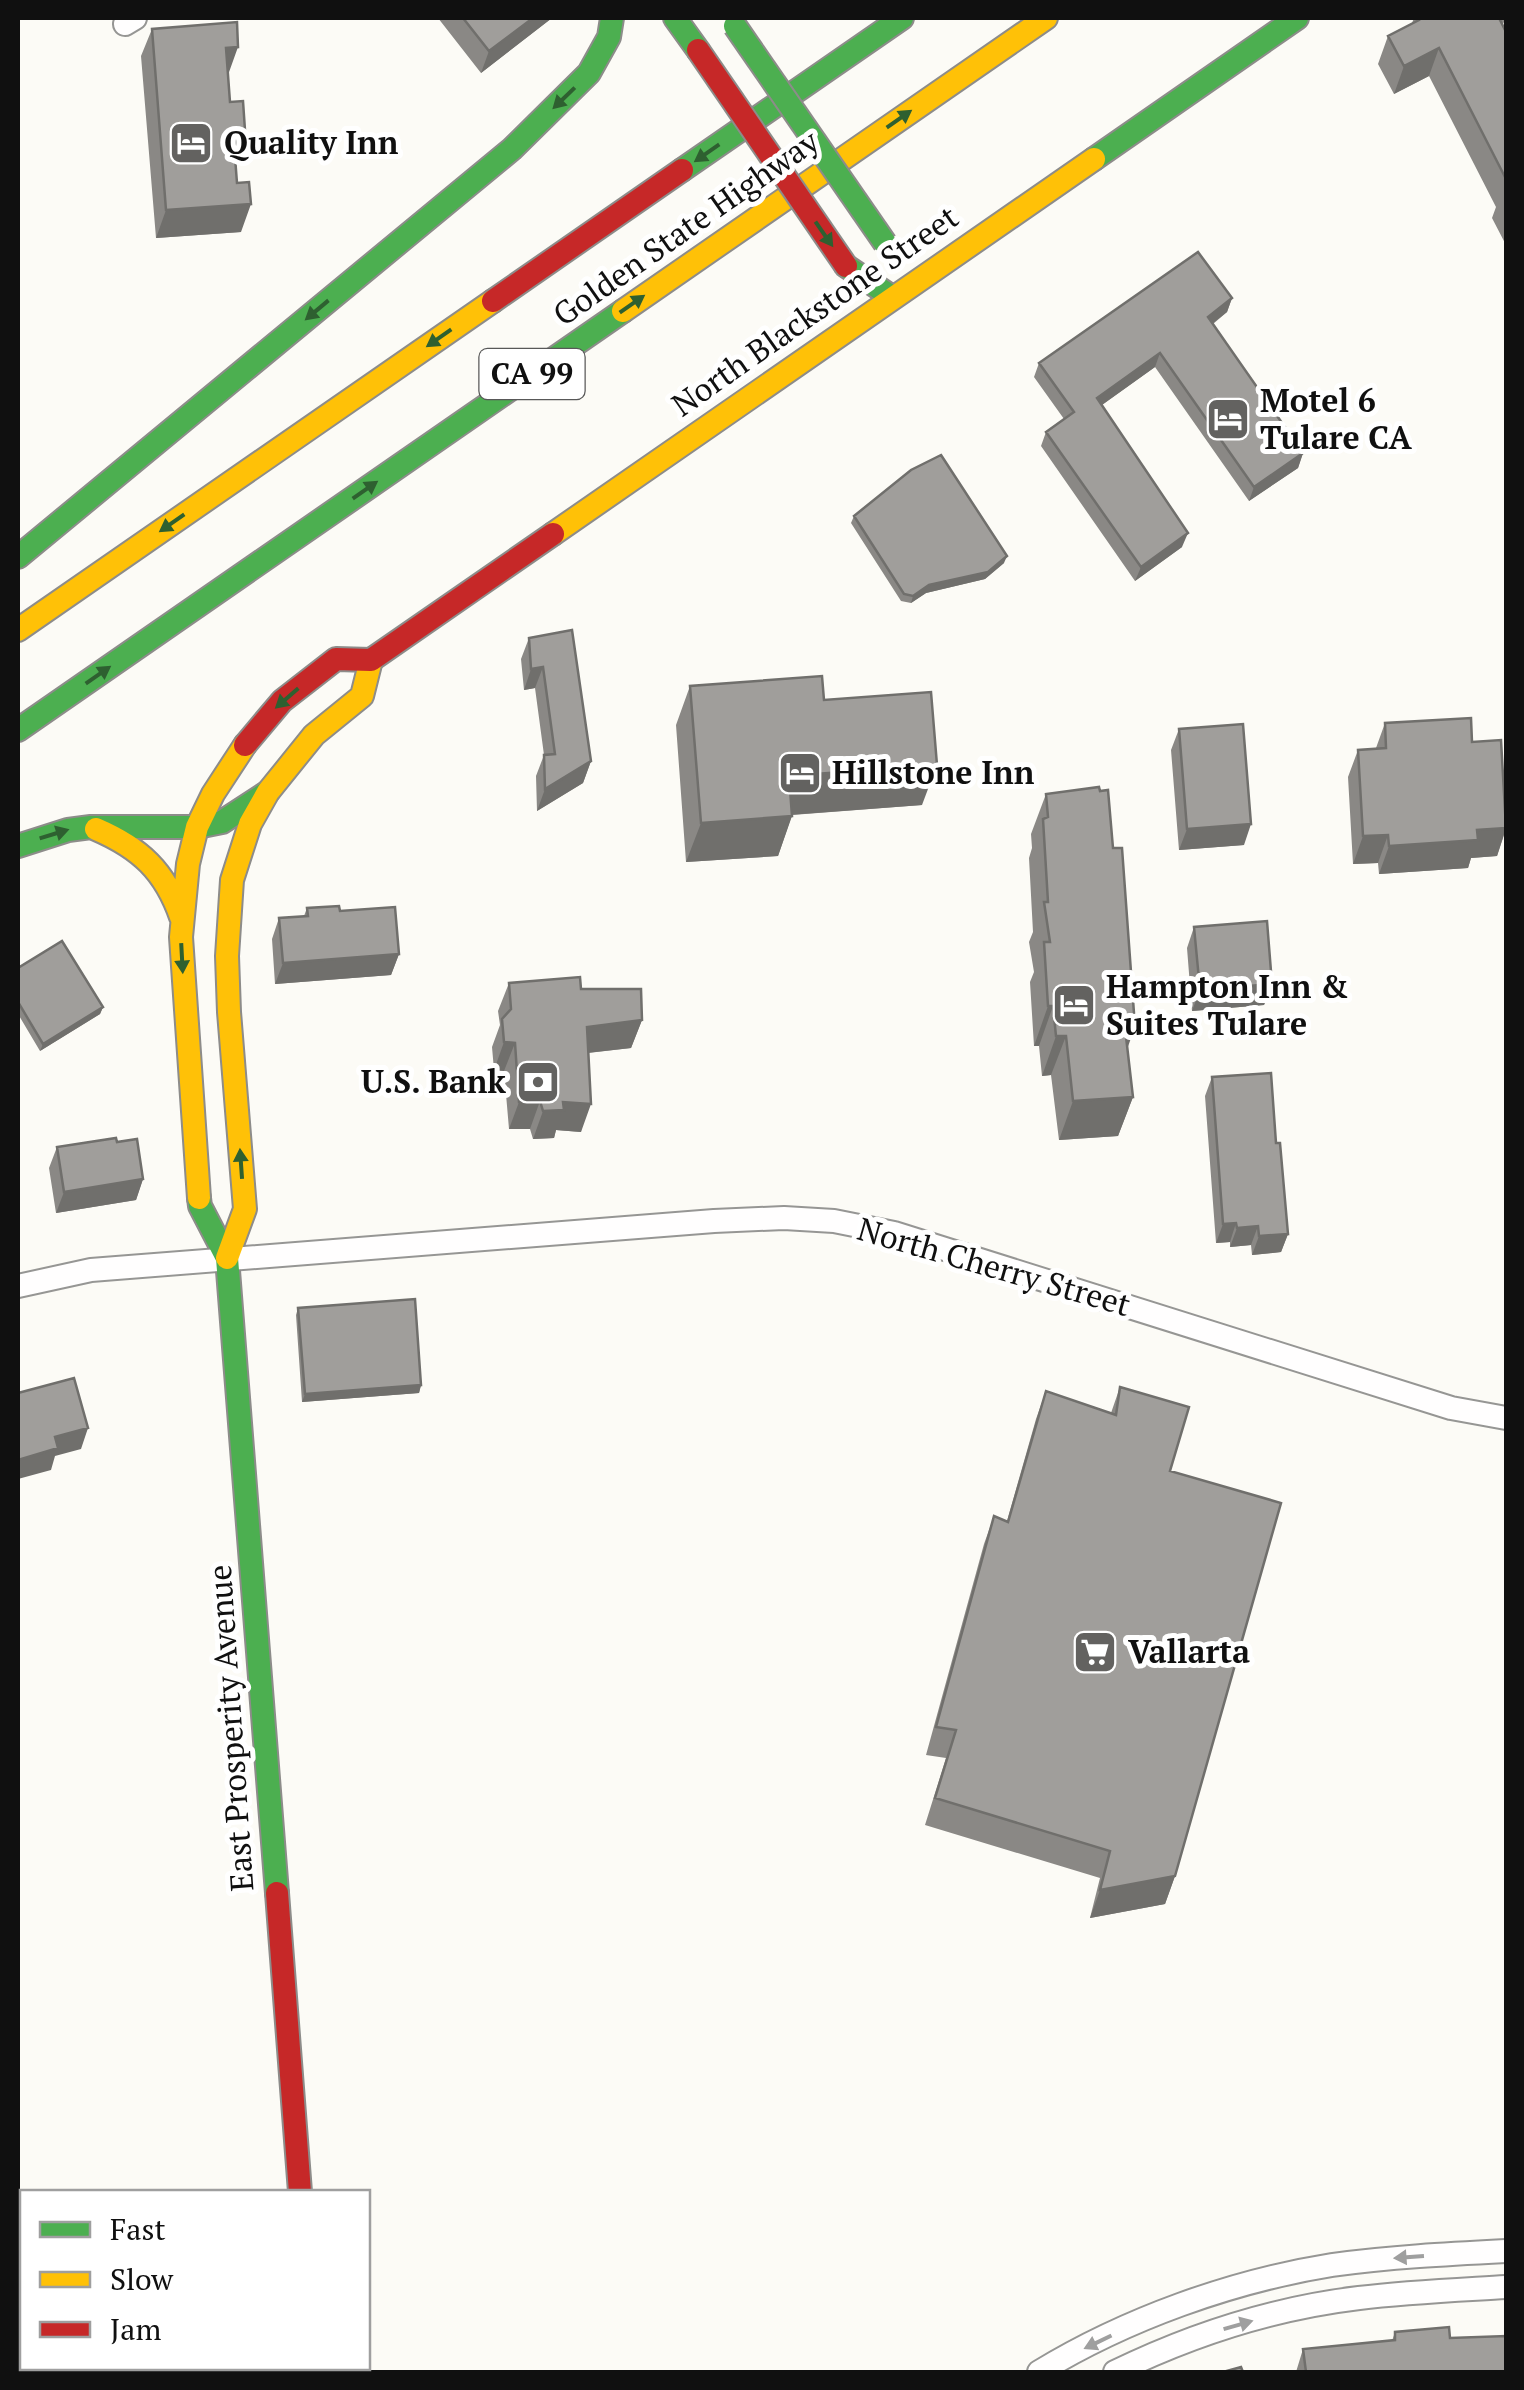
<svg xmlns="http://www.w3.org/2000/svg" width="1524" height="2390" viewBox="0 0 1524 2390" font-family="'PT Serif',serif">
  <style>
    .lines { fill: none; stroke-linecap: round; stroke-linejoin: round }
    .street-casing { stroke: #969694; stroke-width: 26 }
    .fast-casing { stroke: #8d8c8a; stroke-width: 26 }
    .slow-casing { stroke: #8d8c8a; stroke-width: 26 }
    .jam-casing { stroke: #8d8c8a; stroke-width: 26 }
    .street { stroke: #fffefe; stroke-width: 22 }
    .fast { stroke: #4caf50; stroke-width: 22 }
    .slow { stroke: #ffc107; stroke-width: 22 }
    .jam { stroke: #c62828; stroke-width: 22 }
    .fast-bridge-casing { stroke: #8d8c8a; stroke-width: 26; stroke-linecap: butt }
    .jam-bridge-casing { stroke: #8d8c8a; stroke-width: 26; stroke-linecap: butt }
    .fast-bridge { stroke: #4caf50; stroke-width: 22 }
    .jam-bridge { stroke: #c62828; stroke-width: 22 }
    .wall { fill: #8a8885 }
    .shaded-wall { fill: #706f6c }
    .building { fill: #a09e9b; stroke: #706f6c; stroke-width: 2.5 }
    .oneway { fill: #2e6030 }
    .oneway2 { fill: #9f9f9f }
    .labels { text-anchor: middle; stroke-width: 10; stroke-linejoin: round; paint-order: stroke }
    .shield { fill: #fff; stroke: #585858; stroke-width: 2.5 }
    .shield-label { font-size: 30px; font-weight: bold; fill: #101010 }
    .poi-label { font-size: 32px; font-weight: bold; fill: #101010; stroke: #fff; text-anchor: start }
    .street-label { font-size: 32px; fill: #101010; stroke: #fff }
  </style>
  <rect width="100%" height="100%" fill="#fcfbf6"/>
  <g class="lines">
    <g class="street-casing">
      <path id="street" d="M125 24 135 18
        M18 1286 91 1270 714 1221 784 1218 834 1221 894 1233 1451 1408 1506 1418
        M18 2365H22
        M1039 2372C1126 2319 1232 2281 1332 2265 1390 2257 1448 2254 1506 2251
        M1115 2372C1191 2335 1275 2308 1359 2298 1408 2292 1457 2290 1506 2287"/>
    </g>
    <g class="fast-casing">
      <path id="fast" d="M675 18 698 50
        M1094 159 1297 18
        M682 170 902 18
        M846 266 892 297
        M18 557 512 149 589 73 609 37 612 18
        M18 730 623 311
        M18 846 68 830 91 827H197L222 822 268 792
        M199 1198 200 1206 227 1258 277 1893"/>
    </g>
    <g class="slow-casing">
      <path id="slow" d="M623 311 1046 18
        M553 534 1094 159
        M18 630 493 301
        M96 829C140 848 165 871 181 917
        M199 1198 181 937 188 864 197 827 213 794 245 745
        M227 1258 245 1209 229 1012 227 956 232 880 250 824 268 792 314 735 362 696 371 660"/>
    </g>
    <g class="jam-casing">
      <path id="jam" d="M493 301 682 170
        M245 745 282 701 336 659 371 660 553 534
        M277 1893 300 2192
        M313 2368V2372"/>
    </g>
    <use href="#street" class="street"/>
    <use href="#fast" class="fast"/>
    <use href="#slow" class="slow"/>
    <use href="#jam" class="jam"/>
    <g class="fast-bridge-casing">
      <path id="fast-bridge" d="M735 26 885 243"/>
    </g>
    <g class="jam-bridge-casing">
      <path id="jam-bridge" d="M698 50 846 266"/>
    </g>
    <use href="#fast-bridge" class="fast-bridge"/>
    <use href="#jam-bridge" class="jam-bridge"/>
  </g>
  <path class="wall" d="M438 18H552L481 73Z
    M1414 18H1506L1503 24 1506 32V245L1492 218 1496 207 1429 76 1394 94 1378 64 1388 36 1412 23Z
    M152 29 228 75 241 232 156 238 141 56Z
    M1232 298 1227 312 1213 324 1303 453 1298 468 1249 501 1155 367 1102 405 1182 547 1135 581 1041 446 1046 432 1064 419 1034 377 1039 363Z
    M854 516 1004 563 985 579 926 593 911 603 901 601 851 523Z
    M529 638 591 761 583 783 537 811 536 776 544 755 535 688 524 690 521 659Z
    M690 686 922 805 792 815 778 856 686 862 676 725Z
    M1385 723 1472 742 1506 829 1497 856 1471 858 1468 868 1379 874 1378 863 1353 864 1348 777 1358 750 1376 748Z
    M1179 729 1244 845 1179 850 1171 750Z
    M1046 794 1127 1050 1133 1097 1118 1136 1059 1140 1051 1075 1042 1076 1039 1046H1034L1030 982 1034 972 1029 942 1033 932 1029 858 1032 848 1031 834Z
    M307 908 340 911 399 954 391 975 275 984 272 939 279 918 304 916Z
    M1194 927 1272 984 1264 1005 1192 1011 1187 948Z
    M18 968 103 1007 100 1014 40 1051 18 1014Z
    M509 983 581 989 642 1020 631 1048 588 1053 581 1132 556 1130 554 1138 533 1139 530 1129H509L504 1071 494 1070 492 1047 500 1025 498 1011Z
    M1212 1077 1276 1143 1288 1234 1281 1252 1252 1255 1251 1245 1230 1247V1242L1216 1243 1205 1096Z
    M117 1142 143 1179 136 1200 56 1213 49 1168 57 1147Z
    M298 1308 421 1385 419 1393 302 1402 296 1315Z
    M1120 1387 1170 1471 1175 1876 1165 1904 1090 1918 1100 1878 925 1825 946 1758 926 1755 984 1544 994 1516 1007 1521 1036 1419 1046 1391 1111 1413Z
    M1395 2332 1450 2338 1506 2372H1296L1303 2349 1392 2341Z"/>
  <path class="shaded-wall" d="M533 18H552L481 73 489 51Z
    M238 47 228 75 226 48Z
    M1439 48 1429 76 1394 94 1404 66Z
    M245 130 235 158 233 131Z
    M251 204 241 232 156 238 166 210Z
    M1232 298 1227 312 1203 331 1208 317Z
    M1160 353 1155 367 1092 412 1097 398Z
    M1303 453 1298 468 1249 501 1254 487Z
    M1188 533 1182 547 1135 581 1141 567Z
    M1007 556 1004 563 985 579 926 593 911 603 913 596 929 585Z
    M543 667 535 688 524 690 531 669Z
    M591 761 583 783 537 811 545 789Z
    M937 765 922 805 775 816 789 776Z
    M792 816 778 856 686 862 701 823Z
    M1251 824 1244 845 1179 850 1187 829Z
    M1506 828 1497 856 1471 858 1468 868 1379 874 1389 846 1477 830Z
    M1388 835 1378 863 1353 864 1363 836Z
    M399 954 391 975 275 984 283 963Z
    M1272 984 1264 1005 1192 1011 1200 990Z
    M1048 1006H1053L1039 1046H1034Z
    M103 1007 100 1014 40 1051 43 1044Z
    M642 1020 631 1048 577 1054 587 1027Z
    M1135 1027 1121 1066 1125 1028Z
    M1056 1036H1066L1051 1075 1042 1076Z
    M504 1042 515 1043 504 1071 494 1070Z
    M1133 1097 1118 1136 1059 1140 1073 1101Z
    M540 1101 530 1129H509L519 1102Z
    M563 1102 591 1104 581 1132 556 1130 554 1138 533 1139 543 1111Z
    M143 1179 136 1200 56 1213 64 1192Z
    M1236 1223 1230 1242 1216 1243 1223 1224Z
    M1258 1226 1251 1245 1230 1247 1237 1228Z
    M1288 1234 1281 1252 1252 1255 1259 1236Z
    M421 1385 419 1393 302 1402 305 1394Z
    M88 1428 81 1449 55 1456 51 1470 18 1479V1460L55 1437Z
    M1175 1876 1165 1904 1090 1918 1100 1890Z"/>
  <path class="building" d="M463 18H533L489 51Z
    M1418 18H1499L1506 32V179L1439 48 1404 66 1388 36 1419 20Z
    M237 22 238 47 226 48 230 102 243 101 245 130 233 131 237 183 249 182 251 204 166 210 152 29Z
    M1198 252 1232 298 1208 317 1303 453 1254 487 1160 353 1097 398 1188 533 1141 567 1046 432 1074 412 1039 363Z
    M941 455 1007 556 988 572 929 585 913 596 904 594 854 516 911 470Z
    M572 630 591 761 545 789 544 755 555 754 543 667 531 669 529 638Z
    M822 676 824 700 931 692 937 765 789 776 792 816 701 823 690 686Z
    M1471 718 1472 742 1501 740 1506 828 1477 830 1478 840 1389 846 1388 835 1363 836 1358 750 1386 748 1385 723Z
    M1243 724 1251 824 1187 829 1179 729Z
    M1099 787 1100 791 1108 790 1113 848H1122L1135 1027 1125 1028 1133 1097 1073 1101 1066 1036H1056L1053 1006H1048L1044 942H1050L1044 902H1048L1043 819 1048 817 1046 794Z
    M339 906 340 911 395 907 399 954 283 963 279 918 308 916 307 908Z
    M1267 921 1272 984 1200 990 1194 927Z
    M62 941 103 1007 43 1044 18 1002V968Z
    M580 977 581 989H641L642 1020 587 1027 591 1104 563 1102 564 1110 543 1111 540 1101 519 1102 515 1043 504 1042 502 1019 511 1009 509 983Z
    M1271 1073 1276 1143H1280L1288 1234 1259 1236 1258 1226 1237 1228 1236 1223 1223 1224 1212 1077Z
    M116 1138 117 1142 137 1139 143 1179 64 1192 57 1147Z
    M415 1299 421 1385 305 1394 298 1308Z
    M74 1378 88 1428 55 1437 58 1448 18 1460V1393Z
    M1120 1387 1189 1407 1170 1471 1281 1503 1175 1876 1100 1890 1110 1851 935 1798 956 1730 936 1727 994 1516 1008 1522 1046 1391 1116 1415Z
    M1449 2327 1450 2338 1506 2336V2372H1306L1303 2349 1395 2340V2332Z
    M1241 2367 1243 2372H1223Z"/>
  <defs><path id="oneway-solid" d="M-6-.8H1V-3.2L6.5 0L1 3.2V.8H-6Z" transform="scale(2.5)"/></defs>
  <g class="oneway">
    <use href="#oneway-solid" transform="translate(564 98) rotate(136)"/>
    <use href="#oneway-solid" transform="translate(899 119) rotate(-35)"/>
    <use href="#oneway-solid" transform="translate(707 153) rotate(145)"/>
    <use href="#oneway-solid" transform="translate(824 234) rotate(55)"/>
    <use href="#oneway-solid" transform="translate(632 304) rotate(-35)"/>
    <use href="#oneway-solid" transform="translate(317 310) rotate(140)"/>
    <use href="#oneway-solid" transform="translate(439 338) rotate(145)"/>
    <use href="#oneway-solid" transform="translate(365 490) rotate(-35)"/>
    <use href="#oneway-solid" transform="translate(172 523) rotate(145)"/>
    <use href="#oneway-solid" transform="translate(98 675) rotate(-35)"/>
    <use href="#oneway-solid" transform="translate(287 698) rotate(139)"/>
    <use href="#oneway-solid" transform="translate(54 834) rotate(-17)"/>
    <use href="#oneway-solid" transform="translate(182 958) rotate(87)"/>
    <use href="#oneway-solid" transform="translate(241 1164) rotate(-94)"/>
  </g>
  <g class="oneway2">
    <use href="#oneway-solid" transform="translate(1409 2257) rotate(176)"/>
    <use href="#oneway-solid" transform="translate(1238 2325) rotate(-16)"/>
    <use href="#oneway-solid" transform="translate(1098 2342) rotate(154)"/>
  </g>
  <defs>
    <g id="hotel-square" transform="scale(2.25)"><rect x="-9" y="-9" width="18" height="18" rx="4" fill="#636260" stroke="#fff"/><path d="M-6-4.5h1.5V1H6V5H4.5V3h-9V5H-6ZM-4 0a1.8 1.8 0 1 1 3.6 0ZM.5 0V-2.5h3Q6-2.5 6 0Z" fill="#fff"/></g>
    <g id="bank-square" transform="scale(2.25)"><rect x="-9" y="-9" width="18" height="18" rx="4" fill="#636260" stroke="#fff"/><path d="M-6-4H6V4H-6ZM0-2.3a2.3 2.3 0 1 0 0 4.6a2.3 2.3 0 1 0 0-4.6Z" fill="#fff"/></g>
    <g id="supermarket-square" transform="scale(2.25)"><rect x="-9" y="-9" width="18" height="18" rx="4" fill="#636260" stroke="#fff"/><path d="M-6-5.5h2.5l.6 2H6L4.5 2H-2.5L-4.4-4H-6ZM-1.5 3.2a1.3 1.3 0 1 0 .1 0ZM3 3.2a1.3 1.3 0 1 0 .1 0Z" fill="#fff"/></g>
  </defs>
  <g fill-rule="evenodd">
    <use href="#hotel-square" x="191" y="143"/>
    <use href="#hotel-square" x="1228" y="419"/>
    <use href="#hotel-square" x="800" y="773"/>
    <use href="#hotel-square" x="1074" y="1005"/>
    <use href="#bank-square" x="538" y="1082"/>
    <use href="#supermarket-square" x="1095" y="1652"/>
  </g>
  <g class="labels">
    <rect class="shield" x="479.5" y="349" width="105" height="50" rx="8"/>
    <g class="shield-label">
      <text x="532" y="384">CA 99</text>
    </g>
    <g class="poi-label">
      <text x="224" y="154">Quality Inn</text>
      <text x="1260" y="412">Motel 6<tspan x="1260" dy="37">Tulare CA</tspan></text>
      <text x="832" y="784">Hillstone Inn</text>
      <text x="1106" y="998">Hampton Inn &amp;<tspan x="1106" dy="37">Suites Tulare</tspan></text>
      <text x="506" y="1093" text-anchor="end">U.S. Bank</text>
      <text x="1128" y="1663">Vallarta</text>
    </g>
    <g class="street-label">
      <text transform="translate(686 228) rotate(-35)" y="11">Golden State Highway</text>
      <text transform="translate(815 311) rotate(-35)" y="11">North Blackstone Street</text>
      <text transform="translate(994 1267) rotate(16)" y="11">North Cherry Street</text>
      <text transform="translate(231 1728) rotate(-94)" y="11">East Prosperity Avenue</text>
    </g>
  </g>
  <rect width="1524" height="2390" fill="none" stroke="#101010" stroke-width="40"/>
  <rect x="20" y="2190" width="350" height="180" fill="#ffffff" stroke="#9f9f9f" stroke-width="2.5"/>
  <rect x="40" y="2222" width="50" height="15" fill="#4caf50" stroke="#9f9f9f" stroke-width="2.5"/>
  <text x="110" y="2240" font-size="30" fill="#101010">Fast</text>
  <rect x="40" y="2272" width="50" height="15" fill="#ffc107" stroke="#9f9f9f" stroke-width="2.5"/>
  <text x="110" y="2290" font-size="30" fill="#101010">Slow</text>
  <rect x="40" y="2322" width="50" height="15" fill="#c62828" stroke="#9f9f9f" stroke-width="2.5"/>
  <text x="110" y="2340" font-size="30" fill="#101010">Jam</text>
</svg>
